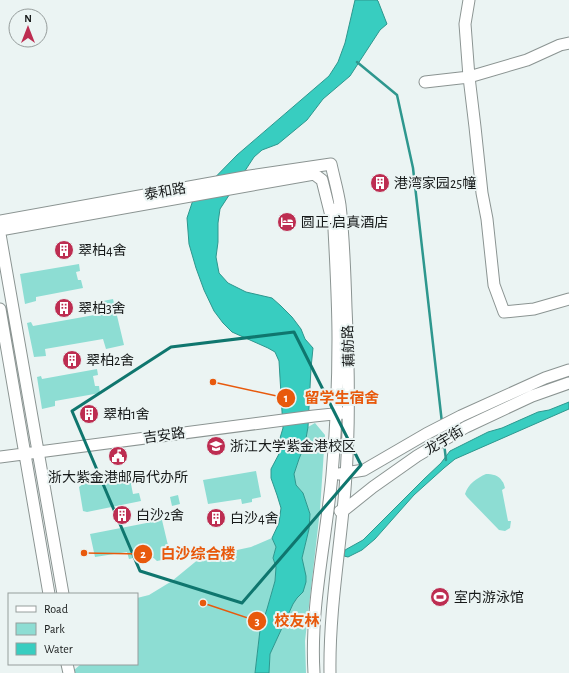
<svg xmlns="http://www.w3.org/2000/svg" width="569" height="673" viewBox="0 0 569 673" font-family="'Alegreya Sans','Noto Sans SC',sans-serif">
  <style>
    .green { fill: #8dddd3 }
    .water { fill: #38cdc0; stroke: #2e978e }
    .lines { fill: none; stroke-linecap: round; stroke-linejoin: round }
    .stream { stroke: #2e978e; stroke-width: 2.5 }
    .minor-casing { stroke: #8b9492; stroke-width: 13 }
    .minor { stroke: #fff; stroke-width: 11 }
    .marked { fill: none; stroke: #0f766e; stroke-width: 3; stroke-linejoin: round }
    .labels { text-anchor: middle; stroke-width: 4; stroke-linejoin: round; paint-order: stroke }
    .poi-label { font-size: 14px; fill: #171a1a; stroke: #ebf4f3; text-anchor: start }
    .street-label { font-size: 14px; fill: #171a1a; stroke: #ebf4f3 }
    .leader { fill: none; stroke: #e8590c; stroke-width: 1.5 }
    .callout-dot { fill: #e8590c; stroke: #ebf4f3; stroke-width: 1.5 }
    .mark-label { font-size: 12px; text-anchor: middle; font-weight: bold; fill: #fff }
    .callout-label { font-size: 15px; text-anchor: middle; font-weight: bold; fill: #e8590c; stroke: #ebf4f3; stroke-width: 4; stroke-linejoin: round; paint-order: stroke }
  </style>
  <rect width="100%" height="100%" fill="#ebf4f3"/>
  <path class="green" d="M79 264 80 271 76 272 78 280H81L83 288 36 297V301L25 304 20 274Z
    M113 299 124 345 106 349 103 339 45 349 46 356 34 357 27 323 31 322 33 326 100 314 98 302Z
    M97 369 98 375 93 376 95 386H99L100 393 55 401V406L42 409 37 377 41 376 42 379Z
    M315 423 325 435 320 510 305 641 306 673H269L270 654 293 604 297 598 303 592V565L302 558 309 529 310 514 303 493 296 485 294 474 299 459 305 444 308 427Z
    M256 471 261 497 252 499V502L242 504 241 499 208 504 203 480Z
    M136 474 137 483 131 484 133 494 139 493 141 501 87 512 83 511 79 487 89 479 90 482Z
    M486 474C492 474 499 475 502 481 504 483 504 485 505 488L502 490 508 521H511L510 528 505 531 499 530 467 497 465 494C468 484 477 478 486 474Z
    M178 495 180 504 172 506 170 497Z
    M162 520 171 558 157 561C149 552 139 557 129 559L127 552 95 557 90 534Z
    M272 538 276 547 273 558 276 567 275 581 267 609 260 630 255 673H73V671L81 664H137V598L149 595 172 581 200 558 251 547Z"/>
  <path class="water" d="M355 0H377L378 1 387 24 380 30 350 76 323 99 307 120 278 144 262 150 254 157 220 209 218 223V242L216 257 219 273 228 283 246 292 272 298 281 306 292 317 301 329 305 339 313 348 311 368 308 427 305 444 299 459 294 474 296 485 303 493 310 514 309 529 302 558 306 576V582L303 592 297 598 293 604 270 654 269 673H255L260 630 267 609 275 581 276 567 273 558 276 547 272 538 279 523 281 508 277 495 271 478V469L280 452V438L283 428 279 361 275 352 268 348 232 332 223 323 214 311 204 290 196 268 189 244 187 218 193 200 237 155 329 76 338 62 345 43Z
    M569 402V409L455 459 444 468 414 495 375 539 362 550 348 557 344 556 345 550 363 540 424 479 441 463 450 451 488 432 502 428 538 412 549 410Z"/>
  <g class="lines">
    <path class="stream" d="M357 62 397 95 413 168 442 423
      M444 443 446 460"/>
    <g class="minor-casing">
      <path id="minor" d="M469 0 465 24 469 77 475 127 482 193 487 219 494 285 504 312 534 309 569 299
        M425 82 469 77 527 60 560 45 569 43
        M0 221 250 176 331 164C334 178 338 191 340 205 344 239 345 274 346 308 349 369 350 429 345 489 340 550 329 612 330 673
        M0 230 314 174 322 180 331 216
        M0 234 63 594
        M0 309 49 594
        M0 457 314 416 343 413
        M339 474 364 470 426 434 461 416 545 378 569 370
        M340 511H343L373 487 417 456 466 427 532 396 569 383
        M67 664 69 673
        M314 673C310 607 326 541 332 475 336 430 338 384 338 339 338 295 335 252 333 209"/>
    </g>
    <use href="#minor" class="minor"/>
  </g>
  <path class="marked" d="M294 332 361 465 242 603 140 571 72 411 171 347Z"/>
  <defs>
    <g id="building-disc" transform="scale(1)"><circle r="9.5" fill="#bd2d51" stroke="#ebf4f3"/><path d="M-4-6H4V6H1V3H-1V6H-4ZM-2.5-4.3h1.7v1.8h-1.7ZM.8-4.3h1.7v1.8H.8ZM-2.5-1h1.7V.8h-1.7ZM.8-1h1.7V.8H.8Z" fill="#fff"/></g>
    <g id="hotel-disc" transform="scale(1)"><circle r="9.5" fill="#bd2d51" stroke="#ebf4f3"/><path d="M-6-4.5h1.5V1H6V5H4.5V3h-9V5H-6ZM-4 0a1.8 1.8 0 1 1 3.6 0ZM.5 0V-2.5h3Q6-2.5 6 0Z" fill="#fff"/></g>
    <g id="university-disc" transform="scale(1)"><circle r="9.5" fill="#bd2d51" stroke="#ebf4f3"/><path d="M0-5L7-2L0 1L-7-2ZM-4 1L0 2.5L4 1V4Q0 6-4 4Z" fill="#fff"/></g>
    <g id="civic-disc" transform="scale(1)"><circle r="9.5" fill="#bd2d51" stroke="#ebf4f3"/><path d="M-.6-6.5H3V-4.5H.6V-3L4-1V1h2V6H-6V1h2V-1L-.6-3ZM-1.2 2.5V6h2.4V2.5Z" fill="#fff"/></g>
    <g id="stadium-disc" transform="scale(1)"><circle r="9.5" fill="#bd2d51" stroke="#ebf4f3"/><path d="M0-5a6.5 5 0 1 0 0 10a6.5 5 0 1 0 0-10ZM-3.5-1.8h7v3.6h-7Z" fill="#fff"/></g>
  </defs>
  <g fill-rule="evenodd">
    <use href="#building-disc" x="380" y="183"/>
    <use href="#hotel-disc" x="287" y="222"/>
    <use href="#building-disc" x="64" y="250"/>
    <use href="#building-disc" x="64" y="308"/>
    <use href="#building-disc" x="72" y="360"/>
    <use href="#building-disc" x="89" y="414"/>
    <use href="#university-disc" x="216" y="446"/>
    <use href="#civic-disc" x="118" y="456"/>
    <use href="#building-disc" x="122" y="515"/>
    <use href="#building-disc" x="216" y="518"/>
    <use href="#stadium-disc" x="440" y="597"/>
  </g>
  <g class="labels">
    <g class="poi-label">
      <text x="394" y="188">港湾家园25幢</text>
      <text x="301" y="227">圆正·启真酒店</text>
      <text x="78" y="255">翠柏4舍</text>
      <text x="78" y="313">翠柏3舍</text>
      <text x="86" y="365">翠柏2舍</text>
      <text x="103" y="419">翠柏1舍</text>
      <text x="230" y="451">浙江大学紫金港校区</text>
      <text x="118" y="482" text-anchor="middle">浙大紫金港邮局代办所</text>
      <text x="136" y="520">白沙2舍</text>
      <text x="230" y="523">白沙4舍</text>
      <text x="454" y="602">室内游泳馆</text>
    </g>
    <g class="street-label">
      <text transform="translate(165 191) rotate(-10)" y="5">泰和路</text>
      <text transform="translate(348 346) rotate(-92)" y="5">藕舫路</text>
      <text transform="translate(164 435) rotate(-8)" y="5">吉安路</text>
      <text transform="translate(444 440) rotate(-31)" y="5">龙宇街</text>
    </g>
  </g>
  <path class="leader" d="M213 382L286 398M84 553L143 554M203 603L257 621"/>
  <g class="callout-dot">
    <circle cx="213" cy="382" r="4"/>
    <circle cx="84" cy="553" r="4"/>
    <circle cx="203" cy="603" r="4"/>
    <circle cx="286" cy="398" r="10"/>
    <circle cx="143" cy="554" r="10"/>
    <circle cx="257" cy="621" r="10"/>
  </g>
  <g class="mark-label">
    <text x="286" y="402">1</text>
    <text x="143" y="558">2</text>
    <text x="257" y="625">3</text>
  </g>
  <g class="callout-label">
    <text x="342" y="403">留学生宿舍</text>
    <text x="198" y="559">白沙综合楼</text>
    <text x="297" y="626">校友林</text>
  </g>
  <rect x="8" y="593" width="130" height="72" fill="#ebf4f3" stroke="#969d9c"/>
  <rect x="16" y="606" width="20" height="6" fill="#ffffff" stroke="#969d9c"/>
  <text x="44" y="613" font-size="12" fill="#171a1a">Road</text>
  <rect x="16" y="623" width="20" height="12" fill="#8dddd3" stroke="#969d9c"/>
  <text x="44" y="633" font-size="12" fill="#171a1a">Park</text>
  <rect x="16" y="643" width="20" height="12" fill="#38cdc0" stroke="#969d9c"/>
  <text x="44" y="653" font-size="12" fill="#171a1a">Water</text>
  <g transform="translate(28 28)"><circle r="19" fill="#ebf4f3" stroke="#969d9c"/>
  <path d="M0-3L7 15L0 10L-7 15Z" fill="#bd2d51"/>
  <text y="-6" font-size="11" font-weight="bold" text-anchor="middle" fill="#171a1a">N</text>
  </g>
</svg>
